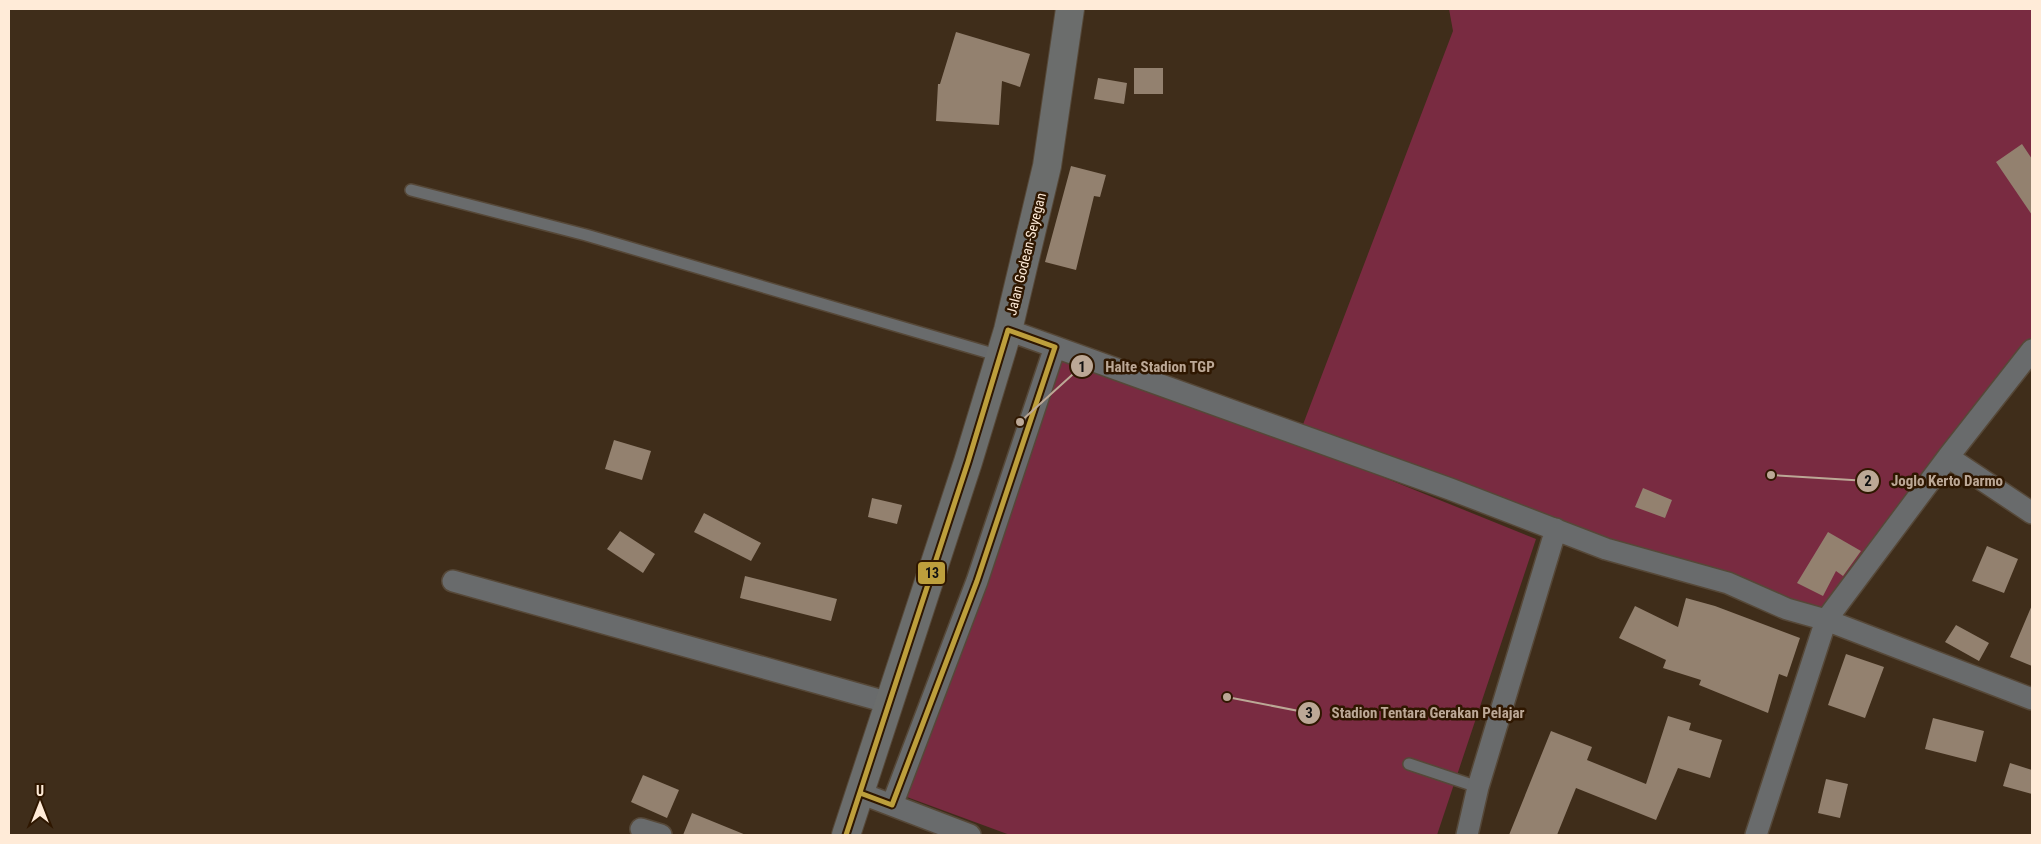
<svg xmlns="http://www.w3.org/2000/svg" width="2041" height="844" viewBox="0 0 2041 844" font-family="'Roboto Condensed',sans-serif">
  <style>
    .green { fill: #792b41 }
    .building { fill: #93816f }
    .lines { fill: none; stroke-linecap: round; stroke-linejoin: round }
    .lane-casing { stroke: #564838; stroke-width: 14 }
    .street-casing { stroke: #564838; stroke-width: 24 }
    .secondary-casing { stroke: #564838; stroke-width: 30 }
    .lane { stroke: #696b6c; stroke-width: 11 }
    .street { stroke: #696b6c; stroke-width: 21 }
    .secondary { stroke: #6b6d6c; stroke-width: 28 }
    .bus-1-casing { stroke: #2f1700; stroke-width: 9 }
    .bus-1 { stroke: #bd9f3c; stroke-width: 5 }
    .labels { text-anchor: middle; stroke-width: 5; stroke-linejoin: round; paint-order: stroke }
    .street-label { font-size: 14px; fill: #ffebd8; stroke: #2f1700 }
    .leader { fill: none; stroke: #bca896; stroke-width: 2 }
    .callout-dot { fill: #bca896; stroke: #2f1700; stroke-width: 2 }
    .mark-label { font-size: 15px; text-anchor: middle; font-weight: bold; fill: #111 }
    .callout-label { font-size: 15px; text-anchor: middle; font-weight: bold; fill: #bca896; stroke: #2f1700; stroke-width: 5; stroke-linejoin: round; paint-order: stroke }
    .line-badge { stroke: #2f1700; stroke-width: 2 }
    .pale-badge-label { font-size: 14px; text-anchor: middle; font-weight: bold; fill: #111 }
  </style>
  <rect width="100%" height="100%" fill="#3f2d1a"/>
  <path class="green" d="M1449 9H2032V353L1826 620 1299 435 1453 31Z
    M1055 347 1108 366 1536 539 1437 835H1010L896 793Z"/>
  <path class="building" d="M956 32 1030 54 1020 87 1002 81 999 125 936 121 938 84H940Z
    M1134 68H1163V94H1134Z
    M1098 78 1127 83 1124 104 1094 99Z
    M2022 144 2032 159V215L1996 162Z
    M1071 166 1106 175 1100 197 1094 196 1076 270 1045 262Z
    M614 440 651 451 642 480 605 469Z
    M1643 488 1672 500 1665 518 1635 507Z
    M872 498 902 505 897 524 868 517Z
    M704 513 761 543 751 561 694 532Z
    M620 531 655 554 643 573 607 549Z
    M1828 532 1861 551 1843 576 1836 571 1823 596 1797 583Z
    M1987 546 2018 559 2004 593 1972 581Z
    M745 576 837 599 831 621 740 598Z
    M1686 598 1715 606 1800 638 1787 677 1779 674 1768 713 1699 685 1701 680 1663 668 1666 660 1619 638 1635 606 1678 627Z
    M2032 605V666L2010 657Z
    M1956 625 1989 643 1979 661 1945 642Z
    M1846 654 1884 667 1865 718 1828 705Z
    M1668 716 1691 723 1689 730 1722 740 1710 778 1678 768 1656 820 1576 788 1557 835H1509L1551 731 1592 747 1587 760 1646 784Z
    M1933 718 1984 731 1976 762 1925 749Z
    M2010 763 2032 770V794L2003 786Z
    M643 775 679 790 667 818 631 802Z
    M1826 779 1848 784 1840 818 1818 813Z
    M692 813 746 835H683Z"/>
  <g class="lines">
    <g class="lane-casing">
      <path id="lane" d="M411 190 586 235 1000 356
        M1409 764 1478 787"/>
    </g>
    <g class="street-casing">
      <path id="street" d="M1008 330 1450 489 1606 549 1728 583 1787 609 1826 620 2032 699
        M1948 457 2032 513
        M453 581 890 703
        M860 793 970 835
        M892 805 977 581 1055 347
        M641 829 661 835
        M1467 835 1478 787 1556 529
        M1756 835 1826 620 1948 457 2032 350"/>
    </g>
    <g class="secondary-casing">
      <path id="secondary" d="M846 835 968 462 1008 330 1047 166 1070 9"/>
    </g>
    <use href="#lane" class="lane"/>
    <use href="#street" class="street"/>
    <use href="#secondary" class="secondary"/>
    <g class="bus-1-casing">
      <path id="bus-1" d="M846 835 968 462 1008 330 1055 347 977 581 892 805 860 793"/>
    </g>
    <use href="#bus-1" class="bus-1"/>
  </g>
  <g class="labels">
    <g class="street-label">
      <text transform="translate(1026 254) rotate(-76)" y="5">Jalan Godean-Seyegan</text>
    </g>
  </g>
  <path class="leader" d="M1020 422L1082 366M1771 475L1868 481M1227 697L1309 713"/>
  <g class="callout-dot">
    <circle cx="1020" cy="422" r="5"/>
    <circle cx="1771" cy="475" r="5"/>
    <circle cx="1227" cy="697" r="5"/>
    <circle cx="1082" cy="366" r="12"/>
    <circle cx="1868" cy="481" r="12"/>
    <circle cx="1309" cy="713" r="12"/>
  </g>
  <g class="mark-label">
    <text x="1082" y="372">1</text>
    <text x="1868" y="486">2</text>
    <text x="1309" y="718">3</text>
  </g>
  <g class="callout-label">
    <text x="1160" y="372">Halte Stadion TGP</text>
    <text x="1947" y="486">Joglo Kerto Darmo</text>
    <text x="1428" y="718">Stadion Tentara Gerakan Pelajar</text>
  </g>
  <rect class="line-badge" x="917" y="561" width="29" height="24" rx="5" fill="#bd9f3c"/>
  <g class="pale-badge-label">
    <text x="932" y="578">13</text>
  </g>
  <rect width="2041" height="844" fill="none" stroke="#ffebd8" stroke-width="20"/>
  <g transform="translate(40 804)" stroke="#2f1700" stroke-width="4" paint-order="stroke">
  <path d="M0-4L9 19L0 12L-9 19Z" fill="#ffebd8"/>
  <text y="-8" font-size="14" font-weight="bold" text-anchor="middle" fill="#ffebd8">U</text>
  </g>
</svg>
